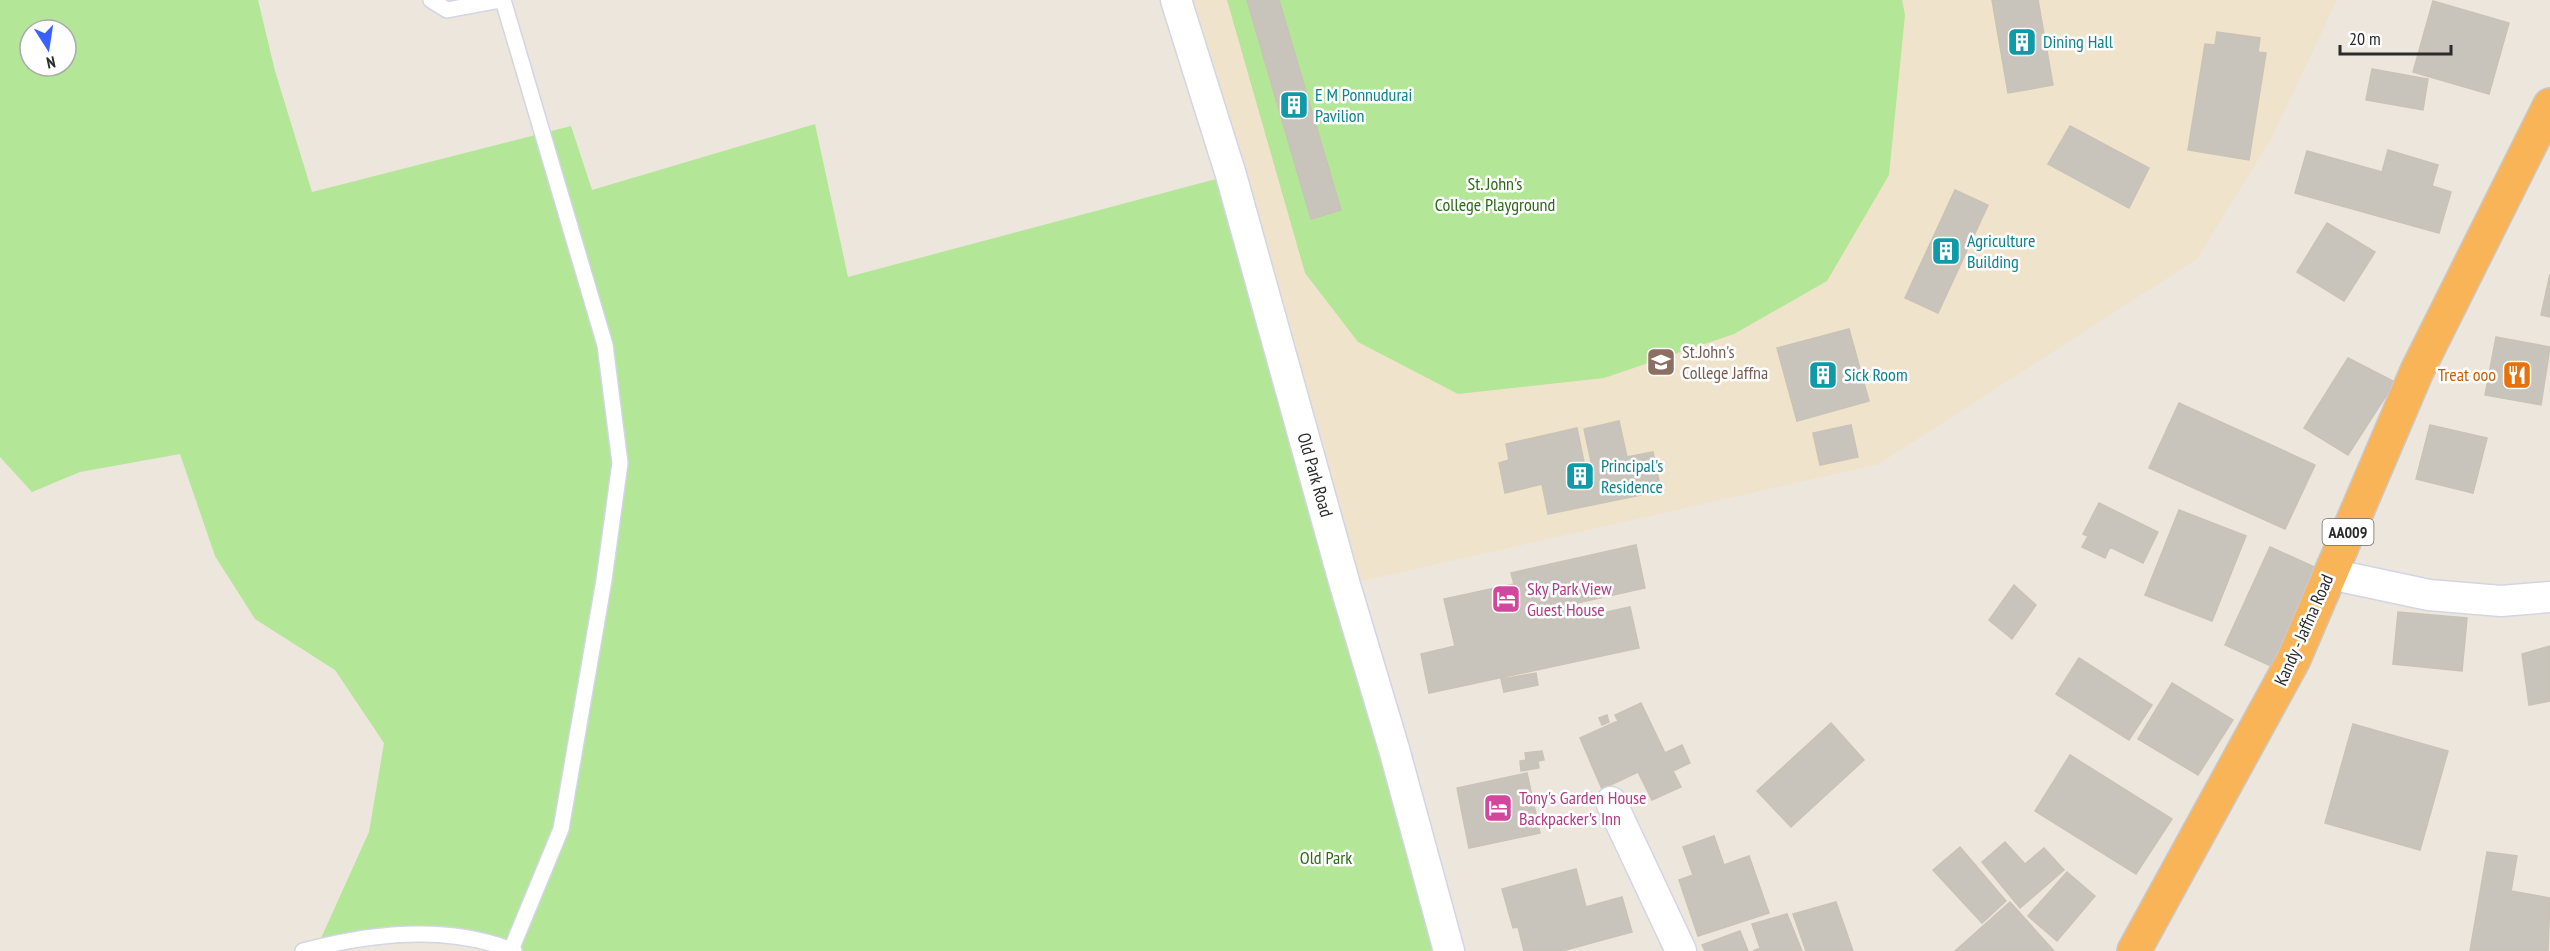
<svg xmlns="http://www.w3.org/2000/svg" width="2550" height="951" viewBox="0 0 2550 951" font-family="'PT Sans Narrow',sans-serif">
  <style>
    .education { fill: #efe3cb }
    .green { fill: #b3e697; fill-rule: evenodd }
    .building { fill: #c9c4bb; stroke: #c9c2b6; stroke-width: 1.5 }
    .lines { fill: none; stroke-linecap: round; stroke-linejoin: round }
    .service-casing { stroke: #d2d5e4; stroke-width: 18 }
    .minor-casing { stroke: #d2d5e4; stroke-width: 33 }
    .trunk-casing { stroke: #c8c8c8; stroke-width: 36 }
    .service { stroke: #fff; stroke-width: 15 }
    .minor { stroke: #fff; stroke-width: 30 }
    .trunk { stroke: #fab458; stroke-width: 33 }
    .labels { text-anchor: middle; stroke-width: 5; stroke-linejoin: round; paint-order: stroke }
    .shield { fill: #fff; stroke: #6b6b6b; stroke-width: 1.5 }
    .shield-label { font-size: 16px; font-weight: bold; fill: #2b2b2b }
    .culture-label { font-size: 18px; fill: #0d838f; stroke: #fff; text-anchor: start }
    .park-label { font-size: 18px; fill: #2b6b17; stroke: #fff }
    .education-label { font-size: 18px; fill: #785e54; stroke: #fff; text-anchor: start }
    .food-label { font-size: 18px; fill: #c56008; stroke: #fff; text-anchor: end }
    .street-label { font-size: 18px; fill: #2b2b2b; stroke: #fff }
    .hotel-label { font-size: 18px; fill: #b23c85; stroke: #fff; text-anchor: start }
  </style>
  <rect width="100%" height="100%" fill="#ede6dc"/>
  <path class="education" d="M1183 0H2337L2271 139 2197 259 1879 464 1345 585Z"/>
  <path class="green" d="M0 0H258L275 71 312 192 571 126 592 190 815 124 848 277 1231 175 1449 951H514L454 935 317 947 369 832 384 743 335 670 255 619 215 556 180 454 80 472 32 492 0 457ZM30 30H66V66H30Z
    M1227 0H1902L1905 15 1889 175 1827 281 1734 334 1604 378 1458 394 1358 342 1305 273Z"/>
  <path class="building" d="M1247 0H1279L1341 210 1311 219Z
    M1992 0H2038L2053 85 2008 93Z
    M2433 1 2509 23 2489 94 2413 72Z
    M2217 32 2260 38 2258 52 2266 53 2249 160 2188 150 2205 44 2215 45Z
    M2372 69 2428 79 2423 110 2366 100Z
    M2070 126 2149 168 2129 208 2048 164Z
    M2388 150 2438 165 2432 186 2451 192 2439 233 2295 193 2307 151 2382 172Z
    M1955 190 1988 205 1938 313 1905 298Z
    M2327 223 2375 252 2344 301 2297 272Z
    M2550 274V317L2541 315Z
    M1849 329 1869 401 1797 421 1777 348Z
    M2496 337 2550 347 2541 405 2485 395Z
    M2348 358 2395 382 2348 455 2304 428Z
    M2179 403 2315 465 2285 529 2149 468Z
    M1619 421 1627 457 1653 452 1661 491 1548 514 1542 484 1505 493 1499 463 1509 460 1506 444 1577 428 1585 467 1592 466 1584 429Z
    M1851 425 1858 457 1820 465 1813 433Z
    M2430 425 2487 438 2473 493 2416 479Z
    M2099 503 2158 532 2143 563 2110 547 2105 558 2082 547 2088 536 2083 534Z
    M2179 510 2246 536 2212 621 2145 595Z
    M1636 545 1645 588 1577 603 1580 618 1630 607 1639 648 1429 693 1421 654 1455 646 1444 599 1514 584 1511 573Z
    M2270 547 2319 569 2273 667 2225 645Z
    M2014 585 2036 605 2012 639 1989 620Z
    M2398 612 2467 618 2462 671 2393 664Z
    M2550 646V701L2529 705 2522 654Z
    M2079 658 2152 705 2129 740 2056 694Z
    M1536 673 1538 685 1504 692 1501 679Z
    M2172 683 2233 720 2198 775 2138 739Z
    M1641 703 1665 753 1682 745 1690 763 1673 771 1681 787 1652 800 1638 772 1602 789 1580 738 1618 721 1615 715Z
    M1607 715 1609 722 1602 725 1599 718Z
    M1831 723 1864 760 1791 827 1757 791Z
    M2353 724 2448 751 2420 850 2325 823Z
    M1542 751 1544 760 1538 761 1539 768 1521 771 1520 761 1526 760 1525 753Z
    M2070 755 2172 819 2136 874 2035 811Z
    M1527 773 1540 833 1469 848 1457 788Z
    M1714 836 1724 865 1749 856 1769 913 1698 936 1679 880 1693 875 1683 847Z
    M2005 842 2025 864 2044 848 2064 870 2020 908 1982 862Z
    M1960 847 2006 901 1982 923 1933 870Z
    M2487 852 2517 856 2511 891 2550 898 2548 951H2470Z
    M1576 869 1586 907 1622 897 1632 932 1562 951H1524L1518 927 1513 928 1502 889Z
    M2067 872 2095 896 2057 941 2028 916Z
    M1836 902 1853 951H1806L1793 914Z
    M2010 902 2054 951H1955Z
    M1787 914 1802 951H1753L1760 948 1752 924Z
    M1740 931 1748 951H1705L1702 945Z"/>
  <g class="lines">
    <g class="service-casing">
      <path id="service" d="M431 0 447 10 501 0
        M503 0 605 345 620 463 604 580 561 829 511 950
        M303 951C370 933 448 924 514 951"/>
    </g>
    <g class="minor-casing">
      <path id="minor" d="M1176 0 1231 175 1345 585 1394 749 1449 951
        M2330 574 2429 595 2501 601 2550 597
        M1611 802 1681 951"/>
    </g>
    <g class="trunk-casing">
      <path id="trunk" d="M2134 951 2294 659 2417 371 2550 105"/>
    </g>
    <use href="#service" class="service"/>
    <use href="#minor" class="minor"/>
    <use href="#trunk" class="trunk"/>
  </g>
  <defs>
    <g id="building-square" transform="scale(1.5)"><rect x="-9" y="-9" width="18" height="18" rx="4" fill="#0f9aa8" stroke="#fff"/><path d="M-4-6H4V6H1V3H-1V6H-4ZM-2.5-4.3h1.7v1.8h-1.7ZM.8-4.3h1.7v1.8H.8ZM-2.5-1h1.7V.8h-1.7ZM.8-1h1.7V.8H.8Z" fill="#fff"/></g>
    <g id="school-square" transform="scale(1.5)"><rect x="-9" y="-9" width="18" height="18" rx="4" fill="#8d6e63" stroke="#fff"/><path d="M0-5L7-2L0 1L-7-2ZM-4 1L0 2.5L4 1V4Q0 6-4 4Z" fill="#fff"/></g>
    <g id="restaurant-square" transform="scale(1.5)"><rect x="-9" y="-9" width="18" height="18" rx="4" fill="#e8710a" stroke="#fff"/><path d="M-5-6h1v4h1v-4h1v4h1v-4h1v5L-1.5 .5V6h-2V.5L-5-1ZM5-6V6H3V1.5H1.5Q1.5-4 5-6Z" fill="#fff"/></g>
    <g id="hotel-square" transform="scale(1.5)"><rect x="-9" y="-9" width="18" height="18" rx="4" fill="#d1479c" stroke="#fff"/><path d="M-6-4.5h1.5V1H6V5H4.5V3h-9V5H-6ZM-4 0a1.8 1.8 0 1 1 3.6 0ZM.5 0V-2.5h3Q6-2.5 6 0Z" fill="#fff"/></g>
  </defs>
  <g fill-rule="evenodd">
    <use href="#building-square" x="2022" y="42"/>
    <use href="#building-square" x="1294" y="105"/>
    <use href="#building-square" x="1946" y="251"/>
    <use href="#school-square" x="1661" y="362"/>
    <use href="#building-square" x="1823" y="375"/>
    <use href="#restaurant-square" x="2517" y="375"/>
    <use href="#building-square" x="1580" y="476"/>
    <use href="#hotel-square" x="1506" y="599"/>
    <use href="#hotel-square" x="1498" y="808"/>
  </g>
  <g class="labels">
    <rect class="shield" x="2322.5" y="519" width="51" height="26" rx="4.5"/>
    <g class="shield-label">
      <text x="2348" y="538">AA009</text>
    </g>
    <g class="culture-label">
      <text x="2043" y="48">Dining Hall</text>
      <text x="1315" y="101">E M Ponnudurai<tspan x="1315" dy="21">Pavilion</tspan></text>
      <text x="1967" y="247">Agriculture<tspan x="1967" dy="21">Building</tspan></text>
      <text x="1844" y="381">Sick Room</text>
      <text x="1601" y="472">Principal's<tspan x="1601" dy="21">Residence</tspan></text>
    </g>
    <g class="park-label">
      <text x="1495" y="190">St. John's<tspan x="1495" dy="21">College Playground</tspan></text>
      <text x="1326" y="864">Old Park</text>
    </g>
    <g class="education-label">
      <text x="1682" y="358">St.John's<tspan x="1682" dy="21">College Jaffna</tspan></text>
    </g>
    <g class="food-label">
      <text x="2496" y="381">Treat ooo</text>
    </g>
    <g class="street-label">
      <text transform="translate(1315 475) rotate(74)" y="6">Old Park Road</text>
      <text transform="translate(2304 630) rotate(-66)" y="6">Kandy - Jaffna Road</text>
    </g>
    <g class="hotel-label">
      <text x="1527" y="595">Sky Park View<tspan x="1527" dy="21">Guest House</tspan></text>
      <text x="1519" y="804">Tony's Garden House<tspan x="1519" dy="21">Backpacker's Inn</tspan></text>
    </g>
  </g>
  <g transform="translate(48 48) rotate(168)"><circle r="28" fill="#ffffff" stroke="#aaaaaa" stroke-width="1.5"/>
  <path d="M0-4.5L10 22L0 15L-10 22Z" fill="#3861ff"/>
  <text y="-9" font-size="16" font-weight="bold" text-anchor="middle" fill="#2b2b2b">N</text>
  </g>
  <path d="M2340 45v9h111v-9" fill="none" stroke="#2b2b2b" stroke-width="3"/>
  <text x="2349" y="45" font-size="18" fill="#2b2b2b" stroke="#ffffff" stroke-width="4.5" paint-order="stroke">20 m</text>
</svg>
